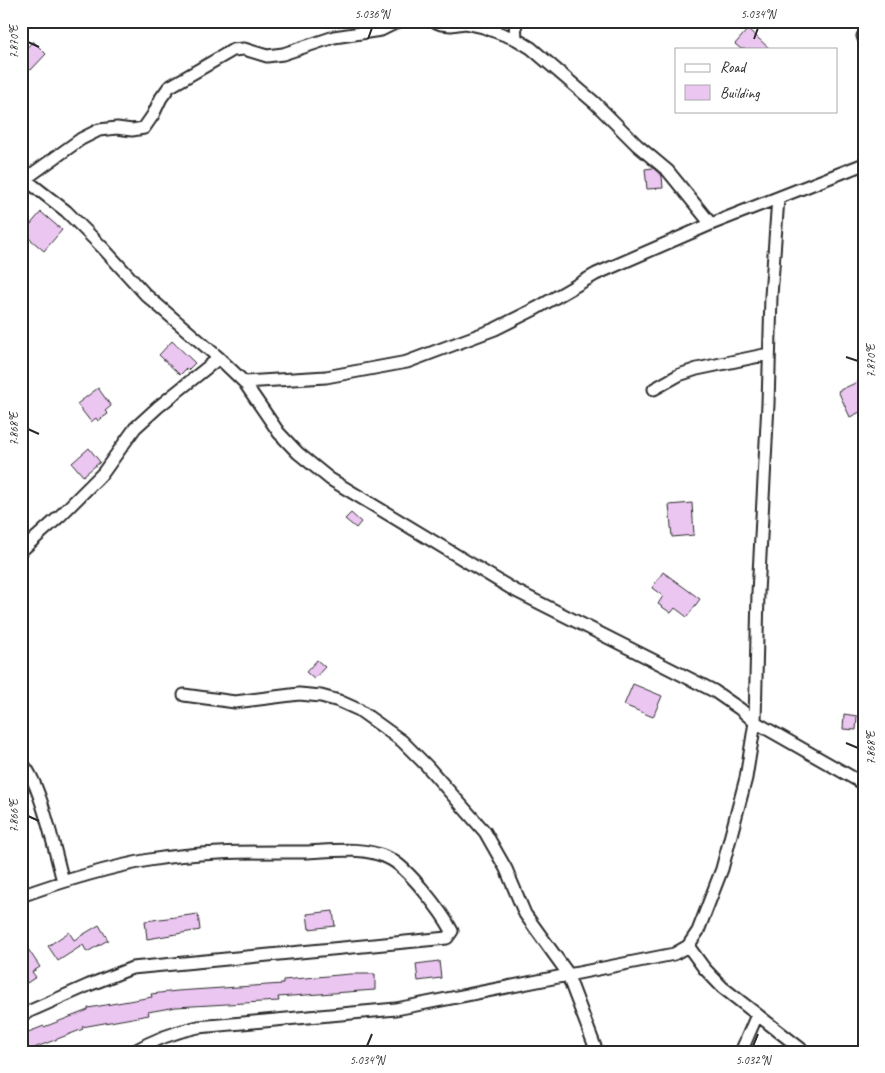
<svg xmlns="http://www.w3.org/2000/svg" width="885" height="1073" viewBox="0 0 885 1073" font-family="Caveat,sans-serif">
  <style>
    .building { fill: #eac6f1; stroke: #2b2b2b }
    .lines { fill: none; stroke-linecap: round; stroke-linejoin: round }
    .minor-casing { stroke: #2b2b2b; stroke-width: 15 }
    .minor { stroke: #fff; stroke-width: 11 }
    .ticks { fill: none; stroke: #2b2b2b; stroke-width: 2 }
    .neatline { fill: none; stroke: #2b2b2b; stroke-width: 2 }
    .ticks-label { font-size: 12px; text-anchor: middle; fill: #2b2b2b }
  </style>
  <rect width="100%" height="100%" fill="#fff"/>
  <filter id="ink" filterUnits="userSpaceOnUse"><feTurbulence type="fractalNoise" baseFrequency=".02" numOctaves="2"/><feDisplacementMap in="SourceGraphic" scale="10" xChannelSelector="R" yChannelSelector="G"/><feConvolveMatrix kernelMatrix="1 2 1 2 8 2 1 2 1" color-interpolation-filters="sRGB"/></filter>
  <g filter="url(#ink)">
    <path class="building" d="M748 29 770 49H741L735 44Z
      M33 41 46 54 31 70 21 60V54Z
      M653 168 662 176 663 188 647 189 645 169Z
      M41 212 62 230 44 251 23 233Z
      M172 341 195 363 188 370 186 369 180 375 159 355Z
      M864 379V410L850 417 838 391Z
      M98 388 111 406 105 411 108 414 98 421 96 418 91 422 77 404Z
      M89 448 100 462 83 476 72 463Z
      M692 503 694 535 672 537 669 505Z
      M351 513 361 522 356 528 345 519Z
      M663 572 700 599 687 617 675 608 671 613 658 604 663 596 652 588Z
      M317 660 325 667 314 679 306 672Z
      M633 684 662 696 653 717 624 705Z
      M844 714 857 716 856 730 843 729Z
      M333 911 335 926 309 929 307 914Z
      M198 914 200 930 147 939 145 921Z
      M99 925 108 940 87 952 83 945 58 961 48 946 69 932 74 940Z
      M28 949 40 967 32 972 36 977 27 983 21 975V954Z
      M439 961 441 978 418 981 416 964Z
      M350 974H375V990L278 997 279 1001 176 1007 148 1012 149 1015 82 1027 83 1029 29 1050 23 1034 44 1026V1027L88 1010V1008L152 997 151 994 177 991 283 984V980Z"/>
    <g class="lines">
      <g class="minor-casing">
        <path id="minor" d="M434 21 441 24 451 25 465 23 483 27 516 39 531 48 595 103 637 145 668 171 711 224
          M515 21 516 39
          M863 36 864 39
          M21 176 66 211 103 248 146 295 219 358 244 382 279 433 298 453 330 479 514 590 714 691 740 709 755 722 864 784
          M21 182 81 139 99 130 117 128 132 130 144 128 153 115 161 98 169 87 233 50 244 49 267 56 283 54 334 37 381 30 399 21
          M244 382 326 377 407 362 495 329 537 308 596 274 711 224 864 164
          M654 389 679 375 697 369 769 354
          M21 551 60 516 103 473 135 428 158 407 219 358
          M184 695 235 702 299 694 321 696 339 701 359 710 380 725 402 741 427 766 485 832 506 869 525 914 569 975
          M21 763C39 775 56 857 63 881
          M21 896C63 881 106 868 149 860 200 851 253 852 305 852 331 851 363 846 388 858 407 866 442 912 452 931L447 938 132 968 89 985 21 1015
          M688 946 704 968 722 987 805 1052
          M568 976 597 1052
          M133 1052C153 1040 174 1032 198 1027L396 1009 674 954 688 946 698 931 722 869 746 778 755 722 758 593 768 404 771 296 778 198
          M741 1052 757 1015"/>
      </g>
      <use href="#minor" class="minor"/>
    </g>
  </g>
  <path class="ticks" d="M368 39 372 28M754 39 758 28M28 42 39 47M846 357 858 361M28 429 39 434M846 743 858 748M28 816 39 821M367 1046 372 1034M753 1046 758 1034"/>
  <rect width="885" height="1073" fill="none" stroke="#fff" stroke-width="55"/>
  <rect x="675" y="48" width="162" height="65" fill="#ffffff" stroke="#aaaaaa"/>
  <rect x="685" y="64" width="25" height="8" fill="#ffffff" stroke="#aaaaaa"/>
  <text x="720" y="72" font-size="15" fill="#2b2b2b">Road</text>
  <rect x="685" y="85" width="25" height="15" fill="#eac6f1" stroke="#aaaaaa"/>
  <text x="720" y="98" font-size="15" fill="#2b2b2b">Building</text>
  <rect x="28" y="28" width="830" height="1018" class="neatline"/>
  <g class="ticks-label">
    <text x="372" y="18">5.036°N</text>
    <text x="758" y="18">5.034°N</text>
    <text transform="translate(14 42) rotate(-90)" y="4">7.870°E</text>
    <text transform="translate(871 361) rotate(-90)" y="4">7.870°E</text>
    <text transform="translate(14 429) rotate(-90)" y="4">7.868°E</text>
    <text transform="translate(871 748) rotate(-90)" y="4">7.868°E</text>
    <text transform="translate(14 816) rotate(-90)" y="4">7.866°E</text>
    <text x="367" y="1064">5.034°N</text>
    <text x="753" y="1064">5.032°N</text>
  </g>
</svg>
